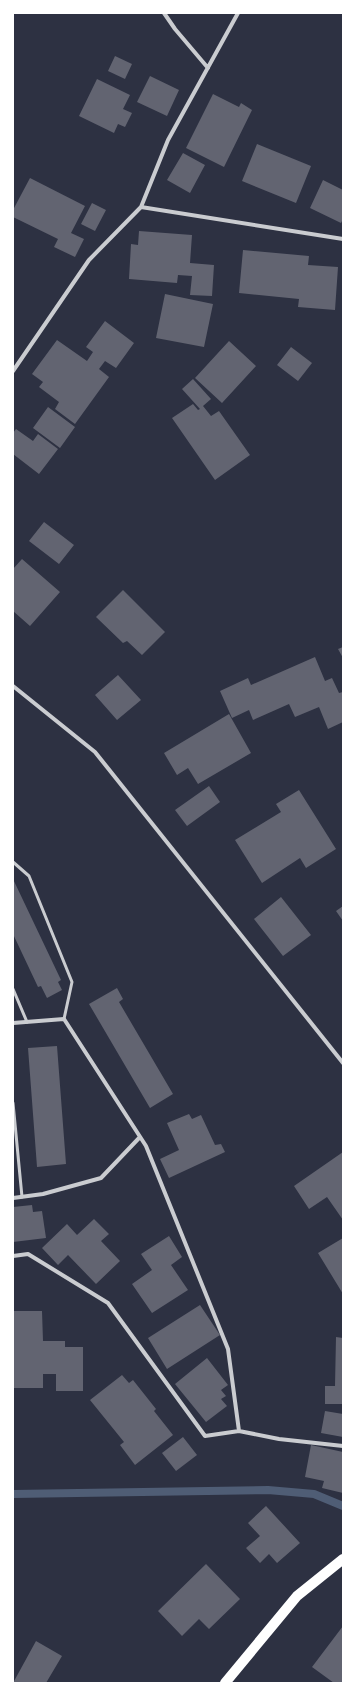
<svg xmlns="http://www.w3.org/2000/svg" width="356" height="1696" viewBox="0 0 356 1696" font-family="'Sofia Sans Condensed',sans-serif">
  <style>
    .lines { fill: none; stroke-linecap: round; stroke-linejoin: round }
    .stream { stroke: #4f5d75; stroke-width: 8 }
    .building { fill: #626471 }
    .service { stroke: #caccd0; stroke-width: 3 }
    .minor { stroke: #caccd0; stroke-width: 4 }
    .primary { stroke: #fff; stroke-width: 10 }
  </style>
  <rect width="100%" height="100%" fill="#2d3142"/>
  <g class="lines">
    <path class="stream" d="M13 1494 268 1490 314 1494 343 1506"/>
  </g>
  <path class="building" d="M115 56 132 64 125 79 108 71Z
    M150 76 179 90 167 116 137 102Z
    M97 79 130 95 123 109 132 113 125 127 118 124 114 133 79 116Z
    M213 94 239 107 241 103 252 110 224 167 186 148Z
    M257 144 311 166 296 203 242 181Z
    M183 153 205 165 190 193 167 180Z
    M30 178 85 206 71 233 84 239 75 257 54 247 58 239 13 217V210Z
    M323 180 343 190V219L341 223 310 208Z
    M92 203 106 210 95 231 81 224Z
    M139 231 192 235 190 263 214 265 212 296 190 295 192 276 178 275 177 283 129 279 131 244 138 245Z
    M243 250 309 256 308 265 338 267 335 310 298 307 299 299 239 293Z
    M165 294 213 304 204 347 156 338Z
    M105 321 134 343 116 368 105 361 99 369 109 377 75 424 55 409 59 402 39 387 43 382 32 374 57 340 87 361 93 352 86 347Z
    M229 341 256 366 222 403 195 378Z
    M291 347 312 363 298 381 277 365Z
    M193 379 211 399 203 406 211 416 219 411 250 455 215 480 172 418 193 404 198 410 200 409 182 389Z
    M48 407 75 427 60 448 33 428Z
    M16 429 33 441 38 434 58 449 39 474 13 454V433Z
    M44 522 74 545 59 564 29 541Z
    M22 559 60 592 30 626 13 611V569Z
    M123 590 165 632 142 655 127 641 123 643 96 617Z
    M343 647V658L338 649Z
    M315 657 325 681 332 678 339 693 343 692V722L328 729 319 707 295 717 289 704 253 720 249 710 232 718 220 691 248 678 251 685Z
    M118 675 141 700 117 720 95 695Z
    M229 714 251 753 198 784 188 768 177 775 164 753Z
    M209 786 220 802 187 826 175 810Z
    M299 790 336 849 306 868 300 858 262 883 235 840 281 812 276 804Z
    M13 879 61 980 58 982 62 990 47 998 41 986 38 987 13 934Z
    M281 897 311 935 283 956 254 919Z
    M343 906V921L336 911Z
    M117 988 123 999 119 1002 173 1094 150 1108 89 1004Z
    M57 1046 66 1164 37 1167 28 1048Z
    M189 1114 192 1119 201 1115 215 1145 221 1144 225 1152 169 1178 160 1159 179 1150 167 1123Z
    M343 1152V1220L327 1197 309 1209 294 1186Z
    M32 1205 33 1212 42 1211 46 1238 13 1242V1207Z
    M94 1219 109 1234 101 1241 120 1261 96 1284 68 1255 58 1265 42 1248 67 1224 77 1235Z
    M169 1236 182 1257 171 1265 188 1290 152 1313 132 1284 152 1270 141 1254Z
    M343 1238V1294L318 1253Z
    M200 1305 220 1335 167 1369 148 1338Z
    M13 1311H42L43 1341H65V1347H83V1391H56V1374H43V1388H13Z
    M336 1337 343 1338V1404H325V1386H335Z
    M207 1358 228 1385 221 1390 226 1396 221 1399 227 1406 206 1422 175 1384Z
    M122 1375 129 1383 133 1380 156 1409 154 1411 173 1435 135 1465 120 1445 124 1442 90 1400Z
    M325 1411 343 1414V1437L321 1433Z
    M183 1437 197 1455 176 1471 162 1453Z
    M311 1445 343 1452V1493L322 1488 324 1481 305 1477Z
    M266 1506 300 1543 277 1563 269 1554 260 1563 246 1548 260 1536 248 1523Z
    M206 1564 240 1599 209 1629 199 1619 182 1636 158 1611Z
    M343 1626V1683H334L312 1667Z
    M36 1641 62 1656 46 1683H13Z"/>
  <g class="lines">
    <path class="service" d="M13 862 29 876 72 982 64 1019
      M13 989 27 1022
      M13 1103 22 1197"/>
    <path class="minor" d="M164 13 175 29 208 68
      M141 207 343 239
      M13 371 89 260 141 207 168 140 238 13
      M13 686 95 752 343 1063
      M13 1023 64 1019 146 1146 228 1349 239 1431 279 1439 343 1446
      M13 1198 43 1194 101 1178 140 1137
      M13 1256 28 1254 108 1303 205 1436 239 1431"/>
    <path class="primary" d="M225 1683 297 1596 343 1559"/>
  </g>
  <rect width="356" height="1696" fill="none" stroke="#ffffff" stroke-width="28"/>
</svg>
